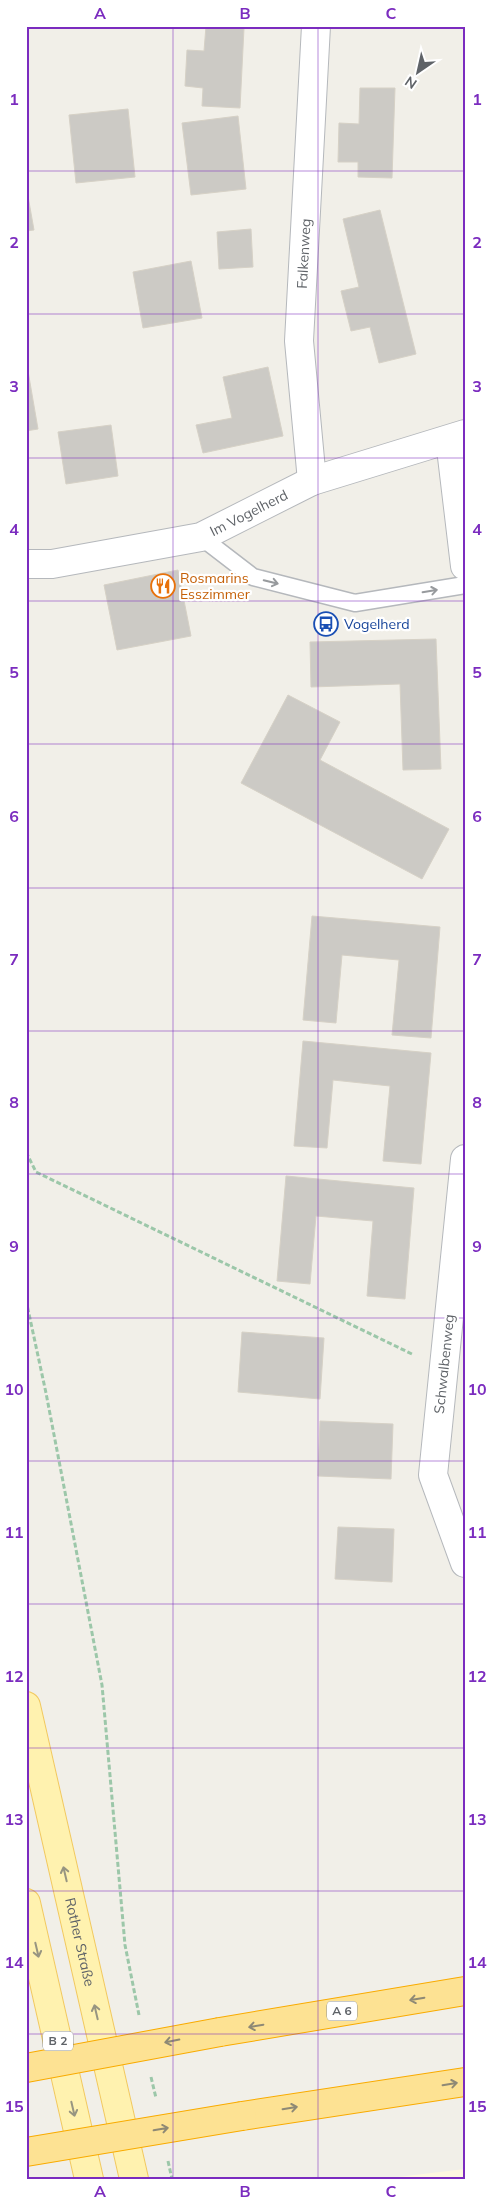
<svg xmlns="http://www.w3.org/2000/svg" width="491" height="2205" viewBox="0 0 491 2205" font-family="Mulish,sans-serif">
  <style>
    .commercial { fill: #fef7e0 }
    .building { fill: #cccac5; stroke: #d6d1c6 }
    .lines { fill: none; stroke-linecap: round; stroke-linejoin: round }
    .lane-casing { stroke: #b5b8bc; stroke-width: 19 }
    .street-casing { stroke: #b5b8bc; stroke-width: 30 }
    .primary-casing { stroke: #f2c960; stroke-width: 30 }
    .highway-casing { stroke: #f9ab00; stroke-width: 30 }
    .path { stroke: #9cc7a9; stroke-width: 3; stroke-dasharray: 5 2.5; stroke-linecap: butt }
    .lane { stroke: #fff; stroke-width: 16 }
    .street { stroke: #fff; stroke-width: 28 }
    .primary { stroke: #fff2af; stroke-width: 28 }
    .highway { stroke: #fde293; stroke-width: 28 }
    .highway-bridge-casing { stroke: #f9ab00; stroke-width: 30; stroke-linecap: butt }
    .highway-bridge { stroke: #fde293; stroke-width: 28 }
    .oneway { stroke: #979a9d }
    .oneway2 { stroke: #979581 }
    .oneway3 { stroke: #8e8975 }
    .grid { fill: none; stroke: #7b2cbf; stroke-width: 1; stroke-opacity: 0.55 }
    .labels { text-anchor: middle; stroke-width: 4.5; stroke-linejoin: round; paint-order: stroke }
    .shield { fill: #fff; stroke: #8f9295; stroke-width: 1 }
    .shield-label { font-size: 12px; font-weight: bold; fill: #5f6368 }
    .street-label { font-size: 14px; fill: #5f6368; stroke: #fff }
    .food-label { font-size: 14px; fill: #c56008; stroke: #fff; text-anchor: start }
    .transit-label { font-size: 14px; fill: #164399; stroke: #fff; text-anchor: start }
    .neatline { fill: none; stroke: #7b2cbf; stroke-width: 2 }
    .grid-label { font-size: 16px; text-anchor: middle; font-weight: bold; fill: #7b2cbf }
  </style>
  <rect width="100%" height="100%" fill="#f1efe8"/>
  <path class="commercial" d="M465 2169V2179H381Z"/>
  <path class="building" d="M206 26 244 28 240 108 202 106 203 88 185 86 187 50 204 51Z
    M360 88H395L392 178 358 177V162H338L339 123 359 124Z
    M128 109 135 177 76 183 69 115Z
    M238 116 246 189 191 195 182 123Z
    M26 185 34 230 26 231Z
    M380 210 416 354 379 363 370 327 351 331 341 291 359 287 343 219Z
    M251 229 253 267 219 269 217 232Z
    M191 261 202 318 143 328 133 272Z
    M268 367 283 436 203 453 196 425 232 418 223 377Z
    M28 371 38 429 26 431V372Z
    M111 425 118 476 66 484 58 432Z
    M178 570 191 636 117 650 104 585Z
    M436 639 441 769 403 770 400 684 311 687 310 642Z
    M288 695 340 722 320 760 449 829 422 879 241 783Z
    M312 916 440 927 431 1038 392 1035 399 960 342 955 336 1023 303 1020Z
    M303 1041 431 1053 421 1164 383 1161 390 1086 333 1080 327 1148 294 1146Z
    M286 1176 414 1188 405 1299 367 1296 373 1221 316 1216 310 1284 277 1281Z
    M242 1332 324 1338 320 1399 238 1392Z
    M320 1421 393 1424 391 1479 318 1476Z
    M338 1527 394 1529 392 1582 335 1579Z"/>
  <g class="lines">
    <g class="lane-casing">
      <path id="lane" d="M201 537 253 577 355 603 465 585"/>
    </g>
    <g class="street-casing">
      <g id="street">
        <path d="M450 440 465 566"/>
        <path id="s1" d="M312 481 299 341 316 26"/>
        <path id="s2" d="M26 564H52L201 537 312 481 465 434"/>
        <path d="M465 1159 433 1475 465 1563"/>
      </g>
    </g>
    <g class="primary-casing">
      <g id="primary">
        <path id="s3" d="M26 1706 134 2179"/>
        <path d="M26 1903 89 2179"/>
      </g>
    </g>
    <g class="highway-casing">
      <path id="highway" d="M220 2032 465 1991
        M242 2116 465 2082"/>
    </g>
    <path class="path" d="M26 1152 36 1172 414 1355
      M26 1300 46 1393 102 1685 125 1945 139 2015
      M151 2077 156 2098
      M168 2161 172 2179"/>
    <use href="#lane" class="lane"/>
    <use href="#street" class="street"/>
    <use href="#primary" class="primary"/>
    <use href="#highway" class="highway"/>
    <g class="highway-bridge-casing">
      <path id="highway-bridge" d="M26 2068 220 2032
        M26 2152 242 2116"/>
    </g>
    <use href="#highway-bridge" class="highway-bridge"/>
  </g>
  <defs><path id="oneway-shaft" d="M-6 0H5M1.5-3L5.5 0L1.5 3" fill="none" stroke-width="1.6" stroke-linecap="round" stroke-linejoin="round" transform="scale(1.25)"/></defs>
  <g class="oneway">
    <use href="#oneway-shaft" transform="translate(271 582) rotate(14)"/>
    <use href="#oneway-shaft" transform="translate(430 591) rotate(-9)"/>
  </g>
  <g class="oneway2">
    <use href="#oneway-shaft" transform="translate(65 1874) rotate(-103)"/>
    <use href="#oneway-shaft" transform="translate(37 1950) rotate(77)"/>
    <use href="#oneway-shaft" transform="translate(96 2012) rotate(-103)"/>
    <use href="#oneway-shaft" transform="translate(73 2109) rotate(77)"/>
  </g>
  <g class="oneway3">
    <use href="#oneway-shaft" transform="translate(417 1999) rotate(170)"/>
    <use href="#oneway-shaft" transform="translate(256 2026) rotate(170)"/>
    <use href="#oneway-shaft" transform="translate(172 2041) rotate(169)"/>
    <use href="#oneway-shaft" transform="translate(450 2084) rotate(-9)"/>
    <use href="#oneway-shaft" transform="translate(290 2108) rotate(-9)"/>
    <use href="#oneway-shaft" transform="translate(161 2129) rotate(-10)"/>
  </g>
  <path class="grid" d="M173 26V2179M318 26V2179M26 171H465M26 314H465M26 458H465M26 601H465M26 744H465M26 888H465M26 1031H465M26 1174H465M26 1318H465M26 1461H465M26 1604H465M26 1748H465M26 1891H465M26 2034H465"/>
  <defs>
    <g id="restaurant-ring" transform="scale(1.25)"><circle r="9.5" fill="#fff" stroke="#e8710a" stroke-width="1.5"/><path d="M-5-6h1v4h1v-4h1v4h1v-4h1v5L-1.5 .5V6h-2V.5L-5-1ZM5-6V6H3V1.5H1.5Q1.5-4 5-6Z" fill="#e8710a"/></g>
    <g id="bus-ring" transform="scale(1.25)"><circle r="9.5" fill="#fff" stroke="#1a4fb4" stroke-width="1.5"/><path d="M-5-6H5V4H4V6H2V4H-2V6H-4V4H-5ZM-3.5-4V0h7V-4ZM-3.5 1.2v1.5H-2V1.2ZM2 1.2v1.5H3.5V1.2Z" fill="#1a4fb4"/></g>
  </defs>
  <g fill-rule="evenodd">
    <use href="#restaurant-ring" x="163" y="586"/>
    <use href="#bus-ring" x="326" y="624"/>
  </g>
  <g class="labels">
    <g class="shield">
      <rect x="327" y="2001.5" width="30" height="19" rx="4"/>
      <rect x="43" y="2031.5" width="30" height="19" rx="4"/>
    </g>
    <g class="shield-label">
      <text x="342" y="2015">A 6</text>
      <text x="58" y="2045">B 2</text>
    </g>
    <g class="street-label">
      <text dy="5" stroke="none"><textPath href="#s1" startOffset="228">Falkenweg</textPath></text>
      <text dy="5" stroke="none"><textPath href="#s2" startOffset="231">Im Vogelherd</textPath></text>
      <text transform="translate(444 1364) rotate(-84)" y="5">Schwalbenweg</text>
      <text dy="5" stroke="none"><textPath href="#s3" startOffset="242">Rother Straße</textPath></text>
    </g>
    <g class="food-label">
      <text x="180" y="583">Rosmarins<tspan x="180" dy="16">Esszimmer</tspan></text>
    </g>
    <g class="transit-label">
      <text x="344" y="629">Vogelherd</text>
    </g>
  </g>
  <rect width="491" height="2205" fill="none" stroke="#ffffff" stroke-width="55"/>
  <g transform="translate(418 72) rotate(214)" stroke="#ffffff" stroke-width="4" paint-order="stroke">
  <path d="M0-4L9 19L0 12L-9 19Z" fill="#5f6368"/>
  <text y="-8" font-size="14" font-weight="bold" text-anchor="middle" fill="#5f6368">N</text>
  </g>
  <rect x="28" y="28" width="436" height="2150" class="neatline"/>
  <g class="grid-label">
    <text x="100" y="19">A</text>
    <text x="245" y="19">B</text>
    <text x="391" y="19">C</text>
    <text x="14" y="105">1</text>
    <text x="477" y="105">1</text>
    <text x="14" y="248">2</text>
    <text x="477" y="248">2</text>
    <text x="14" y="392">3</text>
    <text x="477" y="392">3</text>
    <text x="14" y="535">4</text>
    <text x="477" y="535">4</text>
    <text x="14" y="678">5</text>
    <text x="477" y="678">5</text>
    <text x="14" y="822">6</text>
    <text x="477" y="822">6</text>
    <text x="14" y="965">7</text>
    <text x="477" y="965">7</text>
    <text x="14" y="1108">8</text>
    <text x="477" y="1108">8</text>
    <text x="14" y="1252">9</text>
    <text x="477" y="1252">9</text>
    <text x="14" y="1395">10</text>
    <text x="477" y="1395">10</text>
    <text x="14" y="1538">11</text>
    <text x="477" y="1538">11</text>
    <text x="14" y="1682">12</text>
    <text x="477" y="1682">12</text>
    <text x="14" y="1825">13</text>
    <text x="477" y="1825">13</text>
    <text x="14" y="1968">14</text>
    <text x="477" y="1968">14</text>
    <text x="14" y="2112">15</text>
    <text x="477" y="2112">15</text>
    <text x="100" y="2197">A</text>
    <text x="245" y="2197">B</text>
    <text x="391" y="2197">C</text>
  </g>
</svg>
